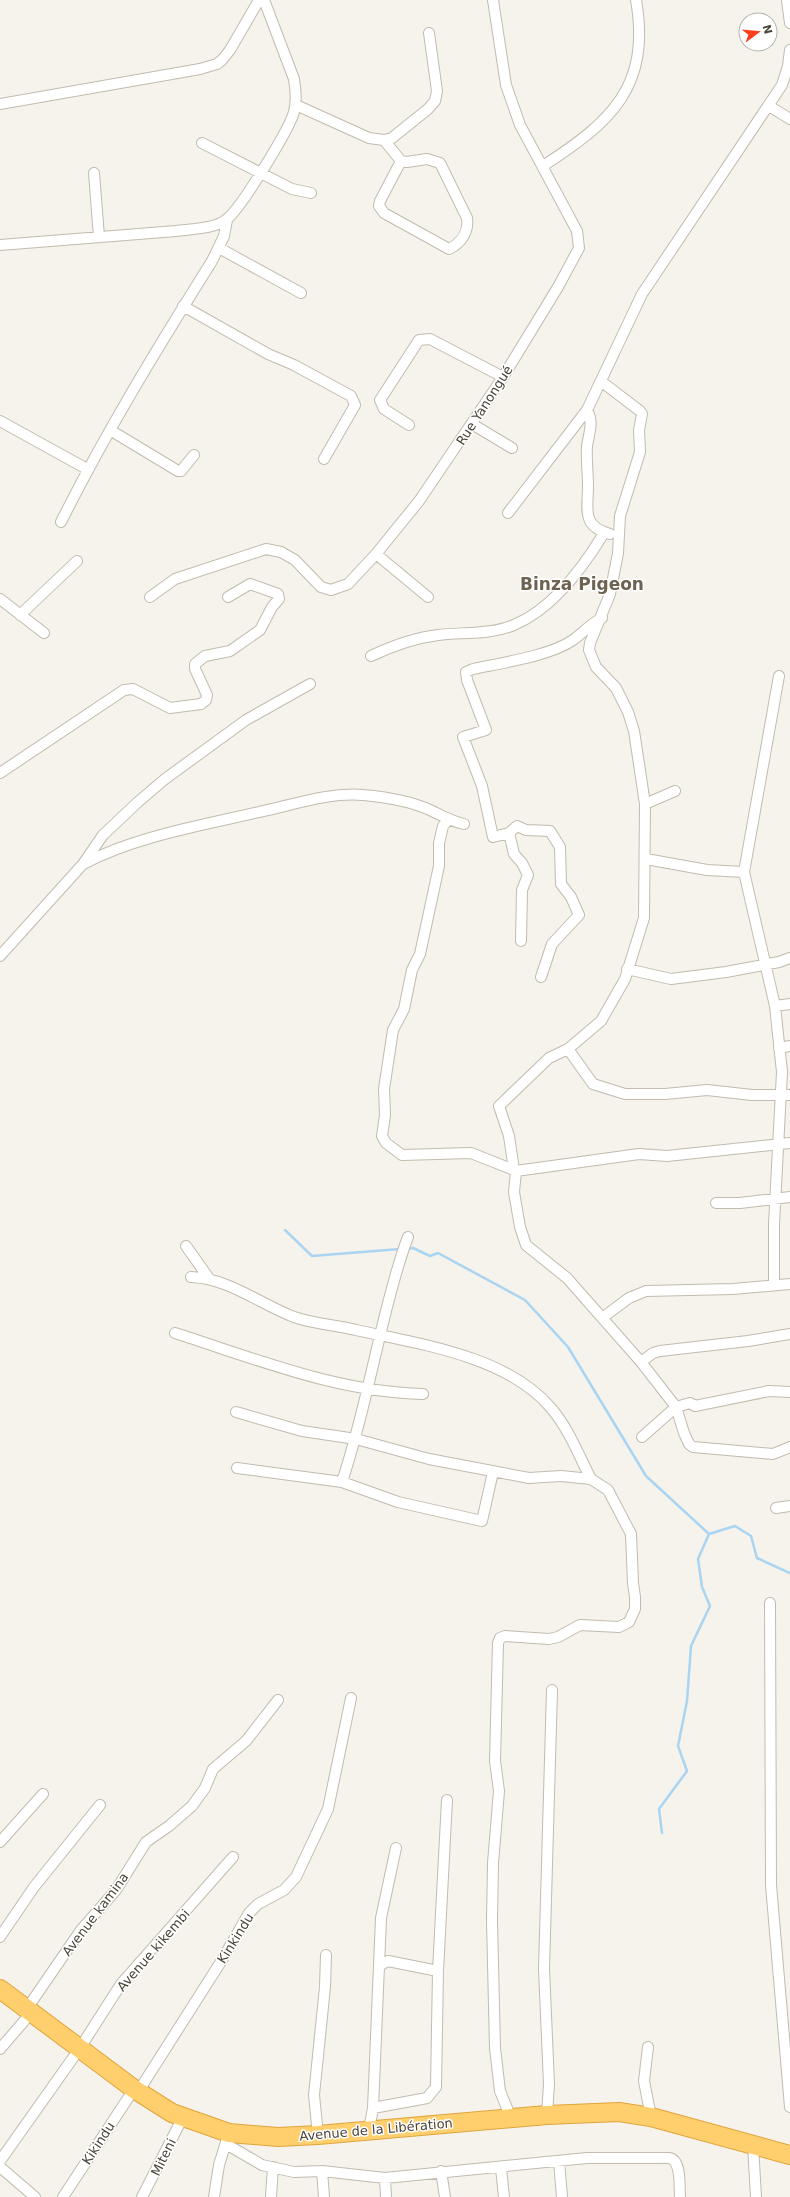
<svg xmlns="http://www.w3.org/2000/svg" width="790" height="2197" viewBox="0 0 790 2197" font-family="'DejaVu Sans',sans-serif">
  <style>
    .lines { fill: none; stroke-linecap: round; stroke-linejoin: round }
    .stream { stroke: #a9d4f2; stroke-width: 2.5 }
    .street-casing { stroke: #c2bbae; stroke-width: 12 }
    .highway-casing { stroke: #e0a43c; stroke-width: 20 }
    .street { stroke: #fff; stroke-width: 10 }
    .highway { stroke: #ffcf6e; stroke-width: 18 }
    .labels { text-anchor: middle; stroke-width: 3; stroke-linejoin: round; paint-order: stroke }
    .street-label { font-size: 13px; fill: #4b4439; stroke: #fff }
    .district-label { font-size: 17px; font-weight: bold; fill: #6e6250; stroke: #fff }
  </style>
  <rect width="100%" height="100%" fill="#f6f3ec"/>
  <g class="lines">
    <path class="stream" d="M285 1230 312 1256 400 1249
      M407 1249 413 1248 430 1256 438 1253 525 1300 568 1347 646 1476 709 1534
      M709 1534 735 1526 751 1536 757 1558 790 1573
      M662 1833 659 1809 687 1771 678 1746 687 1701 691 1646 710 1606 702 1587 698 1559 709 1534"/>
    <g class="street-casing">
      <path id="street" d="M787 0 790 23
        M0 104 200 69 217 64 222 60 230 50 259 0
        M296 105 369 138 384 140 392 138 428 109 435 101 437 91 429 33
        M769 106 790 119
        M384 140 401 161 407 162 427 159 440 163 467 218C469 232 461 243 449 249L384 213 379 206 380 201 401 161
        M202 143 292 189 311 193
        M543 166C611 122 651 87 636 0
        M94 173 99 237
        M0 245 176 231C191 229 215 229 227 219 241 208 289 130 294 112 297 101 296 91 294 79L264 0
        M219 248 301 293
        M183 306 268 354 294 365 351 396 355 405 324 459
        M602 382 640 411 642 414 639 430 640 452 620 516 618 553 610 594 590 643 589 650 596 667 616 688 628 712 634 731 645 804 644 918 625 979 601 1021 568 1049 549 1058 499 1106 509 1136 514 1170 516 1171 514 1192 520 1227 526 1245 567 1278 641 1362 676 1407 684 1433 689 1444 693 1447 773 1454 790 1447
        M587 410C594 422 589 433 587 446 586 459 588 472 588 486 588 509 581 526 610 534
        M0 421 87 469
        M472 424 512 448
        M409 425 384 409 380 400 419 340 430 339 503 377
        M110 430 178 471H181L194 455
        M508 513 587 410 642 294 782 85 788 66 790 50
        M61 522C106 432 158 347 212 261L224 236 227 220
        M376 554 428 597
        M150 597 175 579 266 549 281 552 295 560 321 587 331 590 348 584 376 554 419 501 503 377 558 287 579 248 577 231 520 125 506 85 493 0
        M0 599 44 633
        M20 615 77 561
        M371 656C392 646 414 638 438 635 463 632 493 635 516 624 553 608 584 566 604 533
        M0 773 124 690 133 689 170 708 201 704 206 700 207 695 195 669V664L205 656 230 651 260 630 272 607 279 599 278 594 250 584 228 597
        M645 804 675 791
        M448 820 443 826 439 843V866L420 954 412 970 404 1009 393 1030 384 1089 385 1115 382 1136 386 1143 402 1155 471 1153 514 1170
        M509 833 517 826 526 830 550 831 560 847 561 884 571 897 579 915 552 944 541 977
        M646 859 707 870 744 872
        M83 864C137 836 200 826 259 812 293 805 328 792 363 795 386 797 410 801 430 810 443 816 450 821 464 824
        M521 941 522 890 528 875 522 863 514 854 509 833 493 837 482 786 463 737 486 730 467 680 466 672 473 669C501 663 550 656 573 640 583 633 590 624 602 618
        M0 956 83 864 103 835 138 802 165 779 246 720 310 684
        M627 969 671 979 726 972 779 962 790 958
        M775 1006 790 1004
        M779 1048 790 1046
        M568 1049 593 1084 625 1094H665L707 1090 752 1095H790
        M516 1171 639 1154 667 1156 790 1143
        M716 1203H740L790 1197
        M186 1246 208 1277
        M191 1277C228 1278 260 1304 294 1317 314 1324 336 1325 356 1330 420 1344 507 1356 551 1408 569 1429 579 1456 591 1479
        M774 1285V1224L782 1072 775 1006 744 872 779 676
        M602 1318 629 1298 646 1291 733 1289 790 1284
        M175 1333C256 1359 337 1392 423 1394
        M641 1362 653 1353 660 1351 748 1341 790 1334
        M236 1412 302 1431 356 1439 429 1459 529 1478 561 1476 591 1479 608 1490 631 1534 633 1583 635 1597V1609L629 1622 619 1627 580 1625 558 1637 549 1639 505 1636 500 1638 498 1643 495 1761 499 1791 493 1863 492 1921 495 2048 500 2091 511 2118
        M642 1437 676 1407 690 1403 695 1406 769 1391 790 1392
        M237 1468 342 1482 398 1502 482 1521 493 1472
        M342 1482C361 1425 372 1366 387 1307 393 1284 399 1260 408 1237
        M776 1508 790 1506
        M770 1603 771 1885 790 2107
        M0 1842 43 1794
        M0 1937 34 1887 100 1805
        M379 1966 381 1918 396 1848
        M26 2010 81 1930 116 1890 146 1842 169 1826 192 1806 205 1788 213 1769 246 1741 278 1700
        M648 2047 644 2081 651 2117
        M0 2049 31 2013
        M138 2092 222 1960 249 1913 258 1904 284 1890 296 1877 328 1809 351 1698
        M373 2108 427 2098 436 2087 438 1971 447 1800
        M547 2115 549 2084 544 1969 552 1690
        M369 2130 373 2108 379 1966 388 1961 438 1971
        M318 2135 314 2095 325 1987 326 1955
        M226 2144 262 2165 294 2172 322 2171 385 2178 587 2158H669C682 2160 679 2186 680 2197
        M753 2145 756 2197
        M0 2161 80 2048 121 1984 233 1857
        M559 2161 562 2197
        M0 2167 35 2197
        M501 2168 504 2197
        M322 2171 324 2197
        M441 2171 445 2197
        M385 2178 386 2197
        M63 2197 134 2089
        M142 2197 183 2117
        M214 2197 219 2165 227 2139
        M271 2197 273 2167"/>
    </g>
    <g class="highway-casing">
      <path id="highway" d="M0 1989 134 2089 172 2113 229 2133 278 2137 318 2135 547 2115 619 2112 651 2117 790 2155"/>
    </g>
    <use href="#street" class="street"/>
    <use href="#highway" class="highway"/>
  </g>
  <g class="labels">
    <g class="street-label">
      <text transform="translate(484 405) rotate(-57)" y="5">Rue Yanongué</text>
      <text transform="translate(95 1914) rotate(-53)" y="5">Avenue kamina</text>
      <text transform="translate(235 1938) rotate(-58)" y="5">Kinkindu</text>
      <text transform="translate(153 1950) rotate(-49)" y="5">Avenue kikembi</text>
      <text transform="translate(376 2129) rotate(-5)" y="5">Avenue de la Libération</text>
      <text transform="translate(98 2143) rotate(-57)" y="5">Kikindu</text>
      <text transform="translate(163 2157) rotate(-64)" y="5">Miteni</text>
    </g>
    <g class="district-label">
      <text x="582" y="590">Binza Pigeon</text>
    </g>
  </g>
  <g transform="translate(758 32) rotate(74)"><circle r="19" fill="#ffffff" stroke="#b7b4b0"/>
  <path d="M0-3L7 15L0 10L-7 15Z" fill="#fc3f1d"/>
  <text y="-6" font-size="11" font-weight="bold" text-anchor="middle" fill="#4b4439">N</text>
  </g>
</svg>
